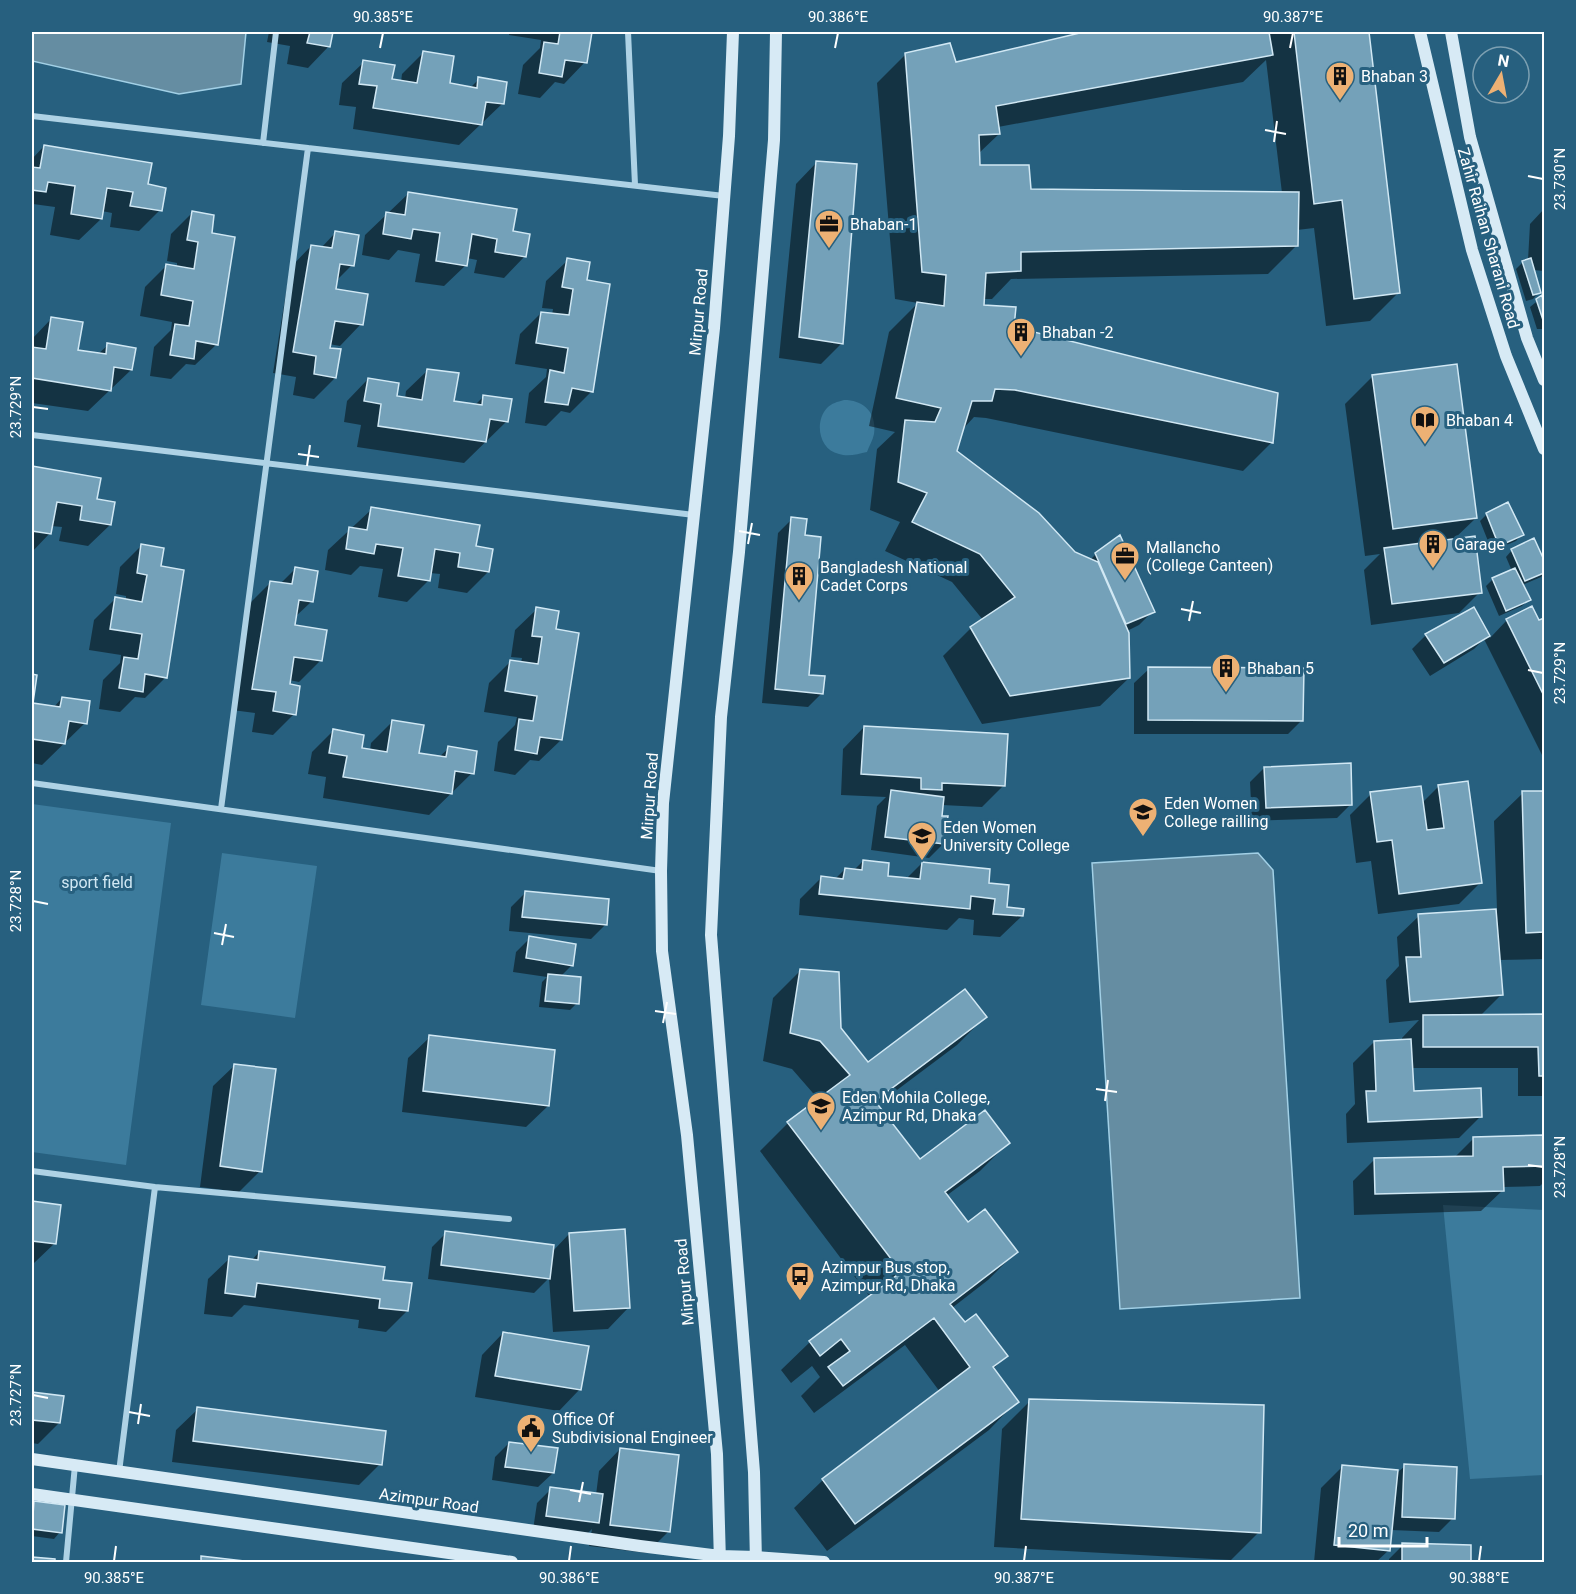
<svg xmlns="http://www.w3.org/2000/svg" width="1576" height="1594" viewBox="0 0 1576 1594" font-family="Roboto,sans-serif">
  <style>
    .green { fill: #3c7b9c }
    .water { fill: #658da2; stroke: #a2d0e6; stroke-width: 1.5 }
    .shadow { fill: #0007; fill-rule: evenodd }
    .building { fill: #74a1b9; stroke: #d1e8f4; stroke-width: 1.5 }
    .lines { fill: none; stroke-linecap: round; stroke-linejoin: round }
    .minor { stroke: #aed2e5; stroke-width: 6 }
    .secondary { stroke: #d7eaf5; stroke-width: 12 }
    .ticks { fill: none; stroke: #fff; stroke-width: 2 }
    .labels { text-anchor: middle; stroke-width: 6; stroke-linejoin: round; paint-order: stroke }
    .poi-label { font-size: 16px; fill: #fff; stroke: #27607f; text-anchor: start }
    .street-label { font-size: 16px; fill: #fff; stroke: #27607f }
    .park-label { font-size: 16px; fill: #d1e8f4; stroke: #27607f }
    .neatline { fill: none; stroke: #fff; stroke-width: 2 }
    .ticks-label { font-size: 15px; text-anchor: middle; fill: #fff }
  </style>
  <rect width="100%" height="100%" fill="#27607f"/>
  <path class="green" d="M844 400C864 400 877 413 874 434 873 440 869 446 867 452 858 454 848 457 839 454 819 450 814 422 827 408 832 403 837 402 844 400Z
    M32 804 171 823 126 1165 32 1152Z
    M222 853 317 866 295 1018 201 1005Z
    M1443 1205 1544 1210V1475L1470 1479Z"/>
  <path class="water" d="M32 32H246L241 84 179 94 32 61Z
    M1258 853 1273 870 1300 1298 1120 1309 1092 863Z"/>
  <path class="shadow" d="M269 32H331L329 46 308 68 287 64 290 46 267 42Z
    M509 32H590L585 62 564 84 555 82 540 98 518 94 523 65 540 48 541 40 509 35Z
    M1090 32H1367L1398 293 1370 321 1326 326 1314 228 1297 230 1296 246 1268 274 1011 279 992 299H983L982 306 1012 328 1272 442 1243 471 986 418 974 417 963 429 955 451 1074 554 1090 560 1096 554 1153 611 1139 625 1127 631 1129 678 1100 706 982 724 943 656 971 628 983 620 952 582 885 551 900 522 870 510 877 449 895 432 869 426 889 332 918 303 895 299 877 83 906 54 955 64ZM1266 60 1282 193 1030 191 979 166 978 154 999 134 998 127 1243 82Z
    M423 53 448 85 470 88 479 79 502 104 459 145 353 129 356 107 339 105 342 83 364 62 390 80 401 82 402 74Z
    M44 146 147 186 160 210 139 231 110 227 112 213 102 211 101 219 79 240 50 235 55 207 33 204 32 205V159Z
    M817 162 842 343 821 364 779 358 796 184Z
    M409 193 511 233 525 256 504 278 474 273 477 260 467 258 466 265 444 286 415 282 420 254 398 250 389 260 362 255 365 235Z
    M1544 209V271L1533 270 1539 292 1533 299 1526 301 1516 269 1523 262 1528 260 1530 224Z
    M192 213 210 234 217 344 195 365 186 364 171 379 150 376 154 347 171 330 172 322 140 316 145 287 166 266 177 267V263L167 261 171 234Z
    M336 232 352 265 335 282 334 290 361 324 340 346 329 344 335 378 314 399 293 395 296 377 273 373 290 268 311 246 321 248Z
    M568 260 585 281 592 391 570 413 561 411 546 426 525 423 529 393 546 377 547 369 515 364 520 334 541 313 552 315 553 309 542 308 546 281Z
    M1541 298 1544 310V327L1542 329H1537L1530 307Z
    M52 318 77 351 98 354 108 345 131 370 88 411 32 403V339Z
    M428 370 452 402 474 406 484 396 507 421 464 463 357 447 361 425 344 422 347 401 368 379 395 398 405 399 406 391Z
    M1373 376 1476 518 1453 540 1480 592 1459 613 1371 625 1364 570 1380 554 1365 556 1345 404Z
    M32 468 99 479 96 500 110 525 88 546 59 541 62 527 51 526 50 533 32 552Z
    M372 509 474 547 488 572 467 593 438 588 440 574 430 573 429 580 407 602 378 597 383 569 360 566 351 575 325 570 328 550Z
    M1487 514 1522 534 1516 541 1492 551 1480 521Z
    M792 519 803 536 807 676 822 693 808 707 762 703 778 533Z
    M1533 540 1544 563V573L1541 577 1522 585 1529 599 1522 606 1499 616 1486 586 1493 579 1512 571 1506 557 1512 550Z
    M141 546 159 567 166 677 145 698 135 697 120 712 99 709 103 680 120 663 121 655 89 650 94 620 115 599 126 601V596L116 594 120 567Z
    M295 569 311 602 294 618 293 626 320 661 299 682 289 680 294 714 273 735 252 732 255 713 232 710 249 604 270 583 280 584Z
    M537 609 554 630 561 740 539 761 530 760 515 775 494 771 498 742 515 725 517 717 484 712 489 683 510 662 521 663 522 658 511 657 515 630Z
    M1474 609 1490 638 1507 620 1538 622 1544 619V759L1484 639 1474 649 1430 676 1412 649 1426 635Z
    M1149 669 1302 720 1288 734H1134V683Z
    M62 698 85 723 42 765 32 763V704L53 708Z
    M392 722 418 754 439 757 449 748 472 773 429 815 323 798 326 777 308 774 312 752 333 731 360 749 370 751 371 743Z
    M864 727 1003 786 982 807 942 805 940 817 943 844 929 858 871 850 877 806 886 797 841 795 843 749Z
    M1264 768 1351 804 1337 818 1252 821 1250 782Z
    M1439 786 1480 883 1459 904 1378 914 1371 861 1356 863 1350 815 1371 794 1422 803Z
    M1544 792V959L1499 960 1501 995 1480 1016H1544V1096H1518V1068H1411L1413 1092 1481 1116 1459 1138 1347 1143 1346 1114 1355 1104 1353 1063 1374 1042 1402 1041V1038L1419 1020 1389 1023 1386 980 1399 966 1397 937 1419 916 1497 910 1494 821 1523 793Z
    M863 861 886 877 906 879 922 863 988 885 1005 908 1022 916 1000 937 973 935 974 920 959 918 947 930 799 915 800 899 821 878 835 879 845 869 854 870Z
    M525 893 606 924 591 939 509 931 511 907Z
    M530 938 572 965 560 977 577 1003 570 1010 539 1007 542 982 547 977 513 972 516 952Z
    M801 970 839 1028 867 1064 985 1017 957 1045 877 1105 919 1161 1008 1143 980 1171 946 1196 967 1224 1016 1252 988 1280 952 1308 964 1324 1006 1356 993 1369 1017 1401 989 1430 827 1551 794 1508 823 1480 940 1392 905 1345 814 1413 801 1396 820 1377 812 1366 791 1383 781 1370 810 1342 870 1297 760 1151 788 1123 819 1100 792 1069 763 1061 773 998Z
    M430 1037 548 1106 526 1127 402 1112 408 1058Z
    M235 1065 260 1171 239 1192 200 1187 213 1086Z
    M1474 1138 1544 1147V1182L1540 1186 1503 1187V1190L1481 1211 1354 1215 1353 1181 1374 1160 1454 1158Z
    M32 1203 60 1206 55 1243 33 1264H32Z
    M446 1233 552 1252 569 1234 629 1307 608 1329 553 1332 549 1278 534 1293 428 1279 432 1247Z
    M259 1252 382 1281 407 1311 386 1332 358 1328 359 1320 244 1305 232 1317 204 1314 208 1279 230 1258 251 1261Z
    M503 1333 580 1389 559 1411 475 1397 482 1355Z
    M32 1394 62 1397 59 1423 38 1444 32 1443Z
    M1030 1401 1259 1532 1231 1560 994 1547 1002 1429Z
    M198 1409 380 1464 359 1485 172 1462 176 1430Z
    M509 1443 553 1473 538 1487 492 1480 495 1457Z
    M620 1449 668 1532 647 1553 589 1546 592 1529 584 1537 533 1530 537 1503 551 1489 596 1495 599 1471Z
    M1405 1466 1453 1518 1439 1532 1391 1530 1389 1550 1376 1562H1314L1321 1488 1342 1467 1398 1472Z
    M35 1502 60 1532 54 1539 32 1536V1505Z
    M1403 1545 1470 1546V1562H1389V1559Z
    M202 1558 241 1562H197Z"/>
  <path class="building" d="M310 32H333L330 47 307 43Z
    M560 32H592L587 63 565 60 562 77 539 73 544 42 558 44Z
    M1084 32H1269L1273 55 996 106 1000 134 979 135 980 165H1029L1031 189 1299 192 1298 246 1021 252V271L986 273 984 305 1016 307 1014 327 1278 393 1273 443 1015 390 995 389 992 401H972L957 451 1039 513 1075 552 1098 562 1129 633 1130 678 1010 696 970 627 1015 597 980 554 912 522 927 493 898 482 905 420 935 422 941 408 896 398 917 302 944 306 946 275 922 272 905 53 950 43 956 62Z
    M1294 32H1369L1400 293 1354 299 1342 200 1314 204Z
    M423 51 454 56 450 83 477 88 478 77 507 82 504 104 486 102 482 125 373 108 377 86 359 84 363 60 395 65 392 79 417 83Z
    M44 145 152 163 148 184 166 188 162 211 130 206 133 192 107 188 102 219 71 214 75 186 48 182 46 192 32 190V167L40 168Z
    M816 161 857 164 843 344 799 337Z
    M408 192 517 209 513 231 530 234 526 257 495 252 497 239 472 234 467 266 436 261 440 233 413 229 411 239 383 234 386 212 405 215Z
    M192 211 214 215 212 233 235 237 218 345 196 341 194 359 170 355 175 324 189 326 193 301 161 295 166 264 194 269 198 242 187 240Z
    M335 231 359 235 354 266 340 264 336 289 368 294 363 325 335 321 330 348 341 349 336 378 314 374 316 356 293 352 311 245 332 248Z
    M567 258 590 262 587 280 610 284 593 392 572 388 568 405 545 402 550 370 564 373 568 348 536 343 541 312 569 315 573 289 562 287Z
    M1531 258 1541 293 1533 295 1522 261Z
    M1542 295 1544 305V323L1536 299Z
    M51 317 83 322 78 350 106 354 107 343 136 348 132 370 114 367 111 391 32 378V347L46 349Z
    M1457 364 1477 518 1393 529 1372 375Z
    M427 369 459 373 454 401 482 405 483 395 512 399 508 422 490 419 486 442 378 426 381 404 364 401 368 378 399 383 397 396 422 400Z
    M32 466 101 478 97 499 115 502 111 525 80 520 82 506 57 502 51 534 32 531Z
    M1508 502 1524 535 1499 546 1486 513Z
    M371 507 480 525 476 546 493 549 489 572 458 567 460 553 435 549 430 581 398 576 403 548 376 544 374 554 346 549 349 527 367 530Z
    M791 517 807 519 805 535 821 537 809 675 825 676 823 694 775 689Z
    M1120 535 1155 612 1126 624 1095 553Z
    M1475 536 1482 593 1392 604 1384 548Z
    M1534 538 1544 560V573L1525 581 1511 549Z
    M141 544 164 548 161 566 184 570 167 678 145 674 143 692 119 688 124 657 138 659 142 634 110 629 115 597 142 602 147 575 137 573Z
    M295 567 318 571 313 602 299 600 295 625 327 630 322 661 294 657 290 684 300 686 296 715 273 711 276 692 252 689 270 581 292 584Z
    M1515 568 1531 600 1506 611 1492 578Z
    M1532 606 1539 620 1544 618V696L1506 619Z
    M536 607 559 611 556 629 579 633 562 740 540 737 537 754 515 750 519 719 533 721 537 696 505 691 510 660 538 664 542 637 532 636Z
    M1474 607 1490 636 1444 663 1425 634Z
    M1148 667 1304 668 1303 721 1148 720Z
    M32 674 37 675 33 703 60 707 62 697 90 701 87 724 69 721 65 744 32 739Z
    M392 720 424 725 419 753 446 757 448 746 477 751 474 774 455 771 452 794 343 777 347 756 329 753 333 729 364 735 362 748 387 752Z
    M864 726 1008 734 1005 786 942 783V790L921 789V778L861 774Z
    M1351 763 1352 805 1266 808 1264 767Z
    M1468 781 1482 883 1399 894 1392 840 1377 842 1370 792 1421 786 1427 830 1444 828 1438 785Z
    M891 790 944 797 942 816H948L944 844 885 837Z
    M1522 791H1544V932L1526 933Z
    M863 860 889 863 888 876 920 879 922 862 990 869 989 883 1009 885 1007 907 1024 909 1023 916 993 914 995 899 971 896 970 909 819 894 821 876 843 879 845 868 862 870Z
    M525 891 609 899 607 925 522 917Z
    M1496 909 1503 995 1410 1002 1406 957H1421L1418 914Z
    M529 936 576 944 573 966 526 958Z
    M800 969 839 972 841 1028 868 1062 965 989 987 1017 875 1101 920 1159 985 1110 1010 1143 945 1192 968 1222 985 1209 1018 1252 950 1304 965 1322 976 1314 1008 1356 993 1367 1019 1402 855 1524 822 1479 970 1367 934 1318 843 1386 828 1367 850 1351 841 1339 820 1356 809 1341 901 1272 787 1122 850 1075 820 1041 790 1033Z
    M548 974 581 977 579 1004 545 1001Z
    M1544 1014V1076H1539L1538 1047H1423V1015Z
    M429 1035 555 1050 549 1106 423 1091Z
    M1411 1039 1414 1091 1481 1088 1482 1117 1368 1122 1366 1091H1376L1374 1041Z
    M234 1064 276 1069 262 1172 220 1166Z
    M1543 1135V1146L1544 1145V1166L1503 1167 1504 1191 1375 1194 1374 1158 1473 1156V1137Z
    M32 1201 61 1205 56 1244 32 1241Z
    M625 1229 630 1308 574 1311 569 1233Z
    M445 1231 554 1245 550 1279 441 1265Z
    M259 1251 385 1267 383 1280 412 1283 408 1311 379 1308 380 1299 257 1283 255 1297 225 1293 229 1256 258 1260Z
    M503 1332 589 1346 581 1390 495 1376Z
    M32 1392 64 1396 60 1423 32 1420Z
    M1029 1399 1264 1405 1261 1533 1021 1519Z
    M197 1407 386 1431 382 1465 193 1441Z
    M509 1442 558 1448 554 1473 505 1467Z
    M620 1448 679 1455 670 1532 610 1525Z
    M1404 1464 1457 1467 1455 1519 1402 1517Z
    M1342 1465 1398 1470 1390 1551 1334 1545Z
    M550 1487 603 1494 599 1523 546 1516Z
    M34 1501 65 1505 62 1533 32 1529Z
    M1402 1543 1471 1545V1562H1402Z
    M201 1556 253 1562H201Z
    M32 1557 55 1559V1562H32Z"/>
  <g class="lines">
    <path class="minor" d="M628 32 635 185
      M32 116 724 196
      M263 143 276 32
      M32 435 694 515
      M32 783 661 871
      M221 809 308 148
      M32 1171 155 1187 509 1219
      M119 1472 155 1187
      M66 1562 75 1465"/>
    <path class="secondary" d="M1420 32 1472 250 1506 356 1544 449
      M1451 32 1470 137 1527 338 1544 380
      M32 1459 640 1546 720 1556 756 1557 824 1562
      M32 1494 512 1562
      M720 1562 717 1454 687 1135 662 951 661 871 663 803 714 328 729 136 733 32
      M756 1562 754 1472 711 935 721 717 739 552 774 140 776 32"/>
  </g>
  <path class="ticks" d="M380 48 383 33M835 48 838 33M1290 48 1293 33M1265 130 1286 134M1274 142 1277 121M1528 176 1543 179M33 407 48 409M298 454 319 457M307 466 310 445M739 531 760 535M748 544 752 523M1181 609 1201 613M1189 621 1193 601M1528 670 1543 673M33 901 48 904M214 933 234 937M222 945 226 924M655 1011 676 1014M663 1023 667 1002M1096 1089 1117 1092M1105 1101 1108 1080M1528 1165 1543 1167M33 1395 48 1398M129 1412 150 1416M138 1424 141 1404M570 1490 591 1494M579 1502 583 1482M114 1561 116 1546M569 1561 571 1546M1024 1561 1026 1546M1479 1561 1481 1546"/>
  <defs>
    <g id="building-pin" transform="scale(1.5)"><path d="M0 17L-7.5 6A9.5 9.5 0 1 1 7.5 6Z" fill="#edb174" stroke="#27607f"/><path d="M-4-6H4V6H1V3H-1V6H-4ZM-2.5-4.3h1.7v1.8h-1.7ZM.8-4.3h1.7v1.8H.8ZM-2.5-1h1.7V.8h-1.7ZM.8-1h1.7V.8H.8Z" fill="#111"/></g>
    <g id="office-pin" transform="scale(1.5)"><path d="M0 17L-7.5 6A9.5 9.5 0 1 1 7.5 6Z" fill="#edb174" stroke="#27607f"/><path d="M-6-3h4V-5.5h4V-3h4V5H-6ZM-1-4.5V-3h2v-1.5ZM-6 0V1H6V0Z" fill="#111"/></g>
    <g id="library-pin" transform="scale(1.5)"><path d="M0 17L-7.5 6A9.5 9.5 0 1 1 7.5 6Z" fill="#edb174" stroke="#27607f"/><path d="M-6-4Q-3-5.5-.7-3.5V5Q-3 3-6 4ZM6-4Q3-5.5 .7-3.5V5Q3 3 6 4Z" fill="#111"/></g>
    <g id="university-pin" transform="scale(1.5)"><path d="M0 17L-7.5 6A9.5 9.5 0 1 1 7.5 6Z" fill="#edb174" stroke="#27607f"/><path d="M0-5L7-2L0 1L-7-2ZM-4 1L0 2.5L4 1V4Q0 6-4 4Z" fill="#111"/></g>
    <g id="bus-pin" transform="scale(1.5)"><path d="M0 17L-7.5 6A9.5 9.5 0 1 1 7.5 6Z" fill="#edb174" stroke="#27607f"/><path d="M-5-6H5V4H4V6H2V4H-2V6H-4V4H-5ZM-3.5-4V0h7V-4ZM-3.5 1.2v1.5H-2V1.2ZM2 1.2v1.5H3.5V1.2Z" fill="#111"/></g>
    <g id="civic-pin" transform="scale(1.5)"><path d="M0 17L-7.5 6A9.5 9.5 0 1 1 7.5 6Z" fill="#edb174" stroke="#27607f"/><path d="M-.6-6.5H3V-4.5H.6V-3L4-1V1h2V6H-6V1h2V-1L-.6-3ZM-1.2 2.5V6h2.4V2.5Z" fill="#111"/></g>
  </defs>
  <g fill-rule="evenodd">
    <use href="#building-pin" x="1340" y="76"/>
    <use href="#office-pin" x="829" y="224"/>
    <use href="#building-pin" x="1021" y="332"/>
    <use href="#library-pin" x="1425" y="420"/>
    <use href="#building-pin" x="1433" y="544"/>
    <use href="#office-pin" x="1125" y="556"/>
    <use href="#building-pin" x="799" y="576"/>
    <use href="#building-pin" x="1226" y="668"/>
    <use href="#university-pin" x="1143" y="812"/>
    <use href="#university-pin" x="922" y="836"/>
    <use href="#university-pin" x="821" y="1106"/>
    <use href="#bus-pin" x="800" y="1276"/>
    <use href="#civic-pin" x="531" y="1428"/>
  </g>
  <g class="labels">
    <g class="poi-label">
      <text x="1361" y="82">Bhaban 3</text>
      <text x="850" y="230">Bhaban-1</text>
      <text x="1042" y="338">Bhaban -2</text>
      <text x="1446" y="426">Bhaban 4</text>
      <text x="1454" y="550">Garage</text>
      <text x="1146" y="553">Mallancho<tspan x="1146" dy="18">(College Canteen)</tspan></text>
      <text x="820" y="573">Bangladesh National<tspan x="820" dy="18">Cadet Corps</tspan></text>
      <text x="1247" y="674">Bhaban 5</text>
      <text x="1164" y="809">Eden Women<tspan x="1164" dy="18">College railling</tspan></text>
      <text x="943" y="833">Eden Women<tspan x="943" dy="18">University College</tspan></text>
      <text x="842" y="1103">Eden Mohila College,<tspan x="842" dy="18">Azimpur Rd, Dhaka</tspan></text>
      <text x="821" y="1273">Azimpur Bus stop,<tspan x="821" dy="18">Azimpur Rd, Dhaka</tspan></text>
      <text x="552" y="1425">Office Of<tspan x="552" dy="18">Subdivisional Engineer</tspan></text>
    </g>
    <g class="street-label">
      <text transform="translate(1489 238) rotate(74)" y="6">Zahir Raihan Sharani Road</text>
      <text transform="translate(698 312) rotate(-85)" y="6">Mirpur Road</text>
      <text transform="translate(649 796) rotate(-86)" y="6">Mirpur Road</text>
      <text transform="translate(684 1282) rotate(-95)" y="6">Mirpur Road</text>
      <text transform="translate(429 1500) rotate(8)" y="6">Azimpur Road</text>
    </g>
    <g class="park-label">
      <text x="97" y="888">sport field</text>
    </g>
  </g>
  <rect width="1576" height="1594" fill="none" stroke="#27607f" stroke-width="66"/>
  <g transform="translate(1501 75) rotate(10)"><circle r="28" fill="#27607f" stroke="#7da0b2" stroke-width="1.5"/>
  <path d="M0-4.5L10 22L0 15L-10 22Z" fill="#edb174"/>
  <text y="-9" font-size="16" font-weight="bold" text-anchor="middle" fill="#ffffff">N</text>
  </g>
  <path d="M1339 1537v9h88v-9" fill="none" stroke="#ffffff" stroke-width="3"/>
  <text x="1348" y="1537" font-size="18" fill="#ffffff" stroke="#27607f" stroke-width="4.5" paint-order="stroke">20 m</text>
  <rect x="33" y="33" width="1510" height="1528" class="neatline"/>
  <g class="ticks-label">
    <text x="383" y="22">90.385°E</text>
    <text x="838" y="22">90.386°E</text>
    <text x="1293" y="22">90.387°E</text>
    <text transform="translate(1560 179) rotate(-90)" y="5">23.730°N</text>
    <text transform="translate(16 407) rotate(-90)" y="5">23.729°N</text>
    <text transform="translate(1560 673) rotate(-90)" y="5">23.729°N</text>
    <text transform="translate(16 901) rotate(-90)" y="5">23.728°N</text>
    <text transform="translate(1560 1167) rotate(-90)" y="5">23.728°N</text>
    <text transform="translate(16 1395) rotate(-90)" y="5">23.727°N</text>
    <text x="114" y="1583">90.385°E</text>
    <text x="569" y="1583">90.386°E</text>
    <text x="1024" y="1583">90.387°E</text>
    <text x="1479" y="1583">90.388°E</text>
  </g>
</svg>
